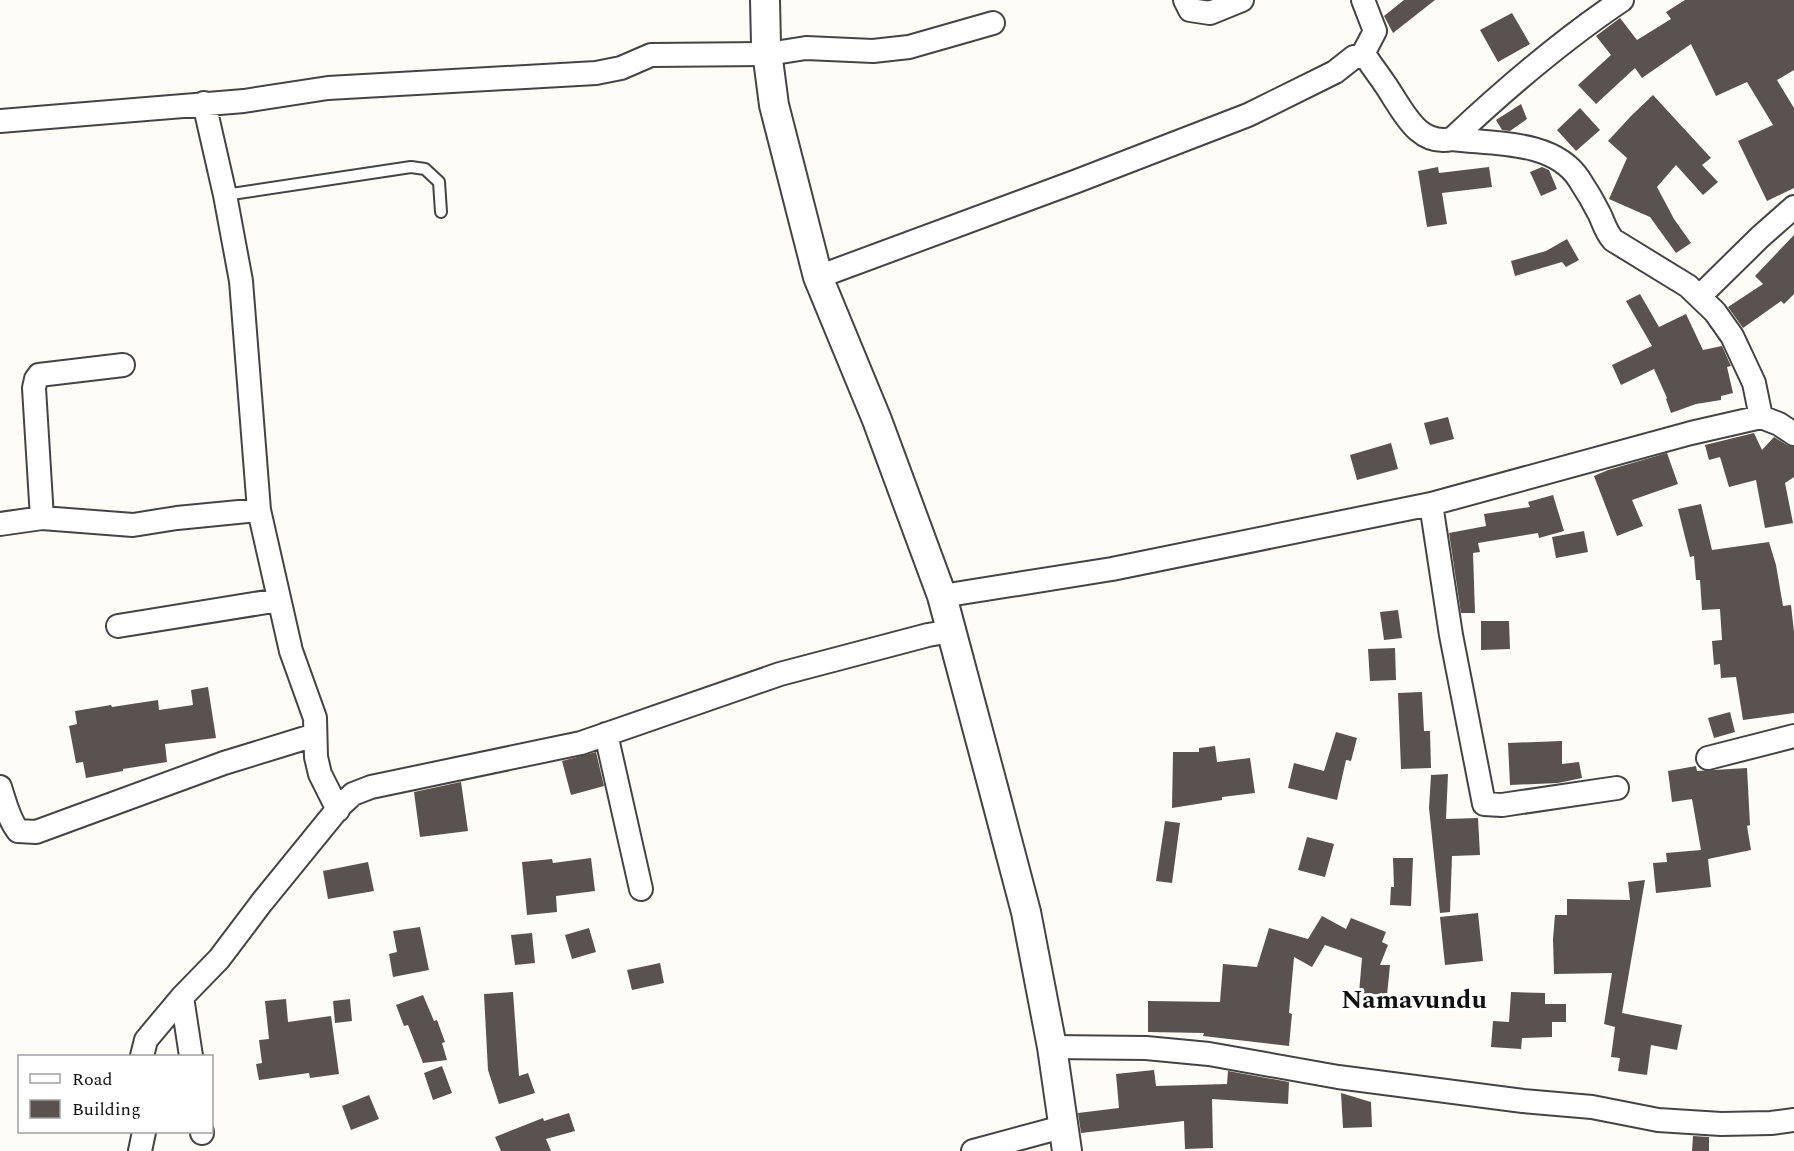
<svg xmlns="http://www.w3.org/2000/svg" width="1794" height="1151" viewBox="0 0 1794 1151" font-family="Spectral,serif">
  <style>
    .building { fill: #59524e }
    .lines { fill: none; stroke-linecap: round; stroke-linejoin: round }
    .service-casing { stroke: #444; stroke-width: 14 }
    .minor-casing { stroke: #444; stroke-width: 26 }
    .tertiary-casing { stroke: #444; stroke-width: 32 }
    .service { stroke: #fff; stroke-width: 10 }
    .minor { stroke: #fff; stroke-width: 22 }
    .tertiary { stroke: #fff; stroke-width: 28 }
    .labels { text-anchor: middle; stroke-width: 6; stroke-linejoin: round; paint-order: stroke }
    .quarter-label { font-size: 26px; font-weight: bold; fill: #111; stroke: #fff }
  </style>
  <rect width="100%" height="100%" fill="#fefcf6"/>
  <path class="building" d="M1404 0H1435L1393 33 1384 16Z
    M1685 0H1794V70L1777 80 1794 108V188L1767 201 1738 141 1773 125 1747 82 1716 96 1691 44 1642 78 1635 68 1596 104 1578 85 1611 55 1596 36 1620 18 1637 40 1671 19 1666 12Z
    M1512 13 1530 44 1498 62 1480 30Z
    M1653 95 1711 158 1702 165 1718 182 1703 195 1676 165 1657 187 1674 219 1691 243 1676 253 1650 217 1609 199 1627 158 1608 141 1631 116Z
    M1521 104 1527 119 1510 131 1502 130 1496 120Z
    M1580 108 1600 130 1576 151 1557 130Z
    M1438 167 1439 173 1489 167 1492 187 1442 193 1447 224 1427 227 1418 171Z
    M1542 167 1549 170 1557 189 1541 196 1530 172Z
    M1794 235V294L1784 304 1781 301 1743 328 1728 307 1763 284 1755 276Z
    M1567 239 1579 260 1566 267 1562 262 1515 276 1511 261 1546 251Z
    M1640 294 1659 327 1686 314 1703 350 1722 346 1731 366 1727 367 1733 393 1721 396V400L1696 404 1671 413 1666 399 1667 398 1654 369 1621 385 1612 365 1652 346 1626 301Z
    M1448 417 1454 439 1430 445 1424 423Z
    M1754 433 1762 450 1774 437 1787 445 1794 447V477L1785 483 1793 523 1765 528 1756 480 1729 487 1720 457 1709 460 1705 445Z
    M1391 443 1398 469 1357 480 1350 455Z
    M1667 453 1678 484 1632 500 1643 526 1617 536 1594 476 1608 470Z
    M1553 495 1564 531 1539 538 1538 533 1478 543 1480 552 1473 553 1475 613H1461L1449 533 1486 526 1484 514 1530 507 1528 502Z
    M1701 504 1712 550 1769 542 1776 565 1783 606 1791 605 1794 632V713L1743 720 1736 677 1721 678 1720 664 1714 665 1712 641 1722 640 1720 609 1702 610 1700 580H1696L1694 556 1690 557 1678 509Z
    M1584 531 1588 552 1556 558 1552 537Z
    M1398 610 1402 638 1384 640 1380 612Z
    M1481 621H1509L1510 649 1481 650Z
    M1395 648 1396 680 1370 681 1368 649Z
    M208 687 216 738 165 744 167 762 123 769V771L86 778 83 762 76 763 69 726 77 724 75 711 111 705 112 707 158 700 159 710 193 705 191 690Z
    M1422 692 1424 731H1430L1431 768 1401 769 1398 693Z
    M1730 712 1735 732 1714 738 1708 718Z
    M1336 732 1357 738 1351 761 1346 760 1337 800 1288 788 1294 763 1324 771Z
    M1562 741V764L1579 762 1582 778 1558 783 1510 785 1508 743Z
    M1215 746 1217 762 1250 758 1255 793 1222 797V800L1172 808 1173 752H1199V748Z
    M596 752 604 786 571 795 562 761Z
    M1696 766 1697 771 1747 768 1750 825 1747 826 1751 850 1708 859 1711 887 1656 893 1653 863 1667 862 1666 853 1701 850 1692 799 1672 802 1668 771Z
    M1448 774 1446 819 1478 818 1480 855 1452 856 1450 912 1440 913 1429 808 1431 775Z
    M461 782 468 831 420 837 414 792Z
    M1165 821 1180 823 1172 883 1156 881Z
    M1307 837 1334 844 1325 877 1298 870Z
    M591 858 595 891 556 896 557 912 527 915 522 862 552 859 553 863Z
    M1393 858H1413L1411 906 1390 905 1391 887H1394Z
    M368 862 374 891 328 899 323 871Z
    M1645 880 1622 1013 1682 1025 1677 1050 1651 1045 1647 1075 1618 1071 1620 1058 1611 1057 1615 1027 1604 1024 1612 973 1554 974 1553 939 1555 915H1567V899L1630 900 1628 882Z
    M1478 913 1483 961 1445 965 1440 917Z
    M1322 916 1346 929 1351 918 1386 932 1382 942 1388 945 1380 965H1390L1387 995 1359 993 1362 958 1325 945 1312 967 1294 957 1289 1013 1292 1014 1289 1046 1203 1036 1204 1033 1148 1032V1001L1220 1002 1223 964 1257 967 1269 928 1308 939Z
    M420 927 429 970 393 977 389 954 397 952 393 931Z
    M589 928 596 952 572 959 565 935Z
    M532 933 535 963 515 965 511 935Z
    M660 963 664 983 632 990 627 970Z
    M513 992 519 1076 528 1073 535 1093 499 1104 488 1070 484 994Z
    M1511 992 1545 993V1004H1566V1022H1552V1037L1522 1038 1521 1049 1491 1047 1493 1021 1509 1022Z
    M423 995 434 1021 437 1020 445 1042 442 1043 447 1060 423 1063 408 1025 404 1026 396 1005Z
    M286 999 288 1022 331 1016 339 1074 310 1078 309 1073 259 1080 256 1064 262 1063 259 1040 269 1039 265 1001Z
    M350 999 352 1021 335 1023 333 1001Z
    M442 1066 452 1093 433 1100 424 1073Z
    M1154 1070 1156 1086 1227 1084 1228 1071 1289 1082 1288 1104 1212 1099 1213 1148 1185 1149 1184 1121 1081 1133 1078 1113 1119 1108 1116 1074Z
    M1341 1093 1371 1102 1372 1127 1343 1128Z
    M369 1095 379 1119 351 1130 342 1106Z
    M569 1113 575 1131 546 1139 551 1151H501L495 1137 543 1118 544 1121Z
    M1693 1136 1709 1137V1151H1692Z"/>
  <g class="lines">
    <g class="service-casing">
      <path id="service" d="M225 195 411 167 425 169 439 182 441 212"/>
    </g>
    <g class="minor-casing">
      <path id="minor" d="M1185 0 1190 10 1210 13 1242 0
        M1362 56 1375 31 1363 0
        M204 103 225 195 241 281 259 510 291 651 315 718 316 757 320 774 338 810
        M0 121 244 101 328 88 596 73 621 68 651 55 768 54 806 48 873 51 909 47 993 23
        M1452 139C1493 144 1554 140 1579 179 1587 191 1594 203 1600 215 1604 224 1606 232 1613 240L1688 286 1715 312 1732 336 1754 383 1761 417
        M818 277 1077 181 1248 115 1335 72 1354 57 1362 56 1368 60C1376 72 1385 83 1392 95 1406 117 1421 146 1452 139 1505 89 1561 41 1622 0
        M1700 296 1760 237 1794 207
        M1431 504 1451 635 1484 804 1502 805 1617 788
        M42 518 34 388 36 379 39 375 123 365
        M0 524 42 518 133 525 177 518 259 510
        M942 596 1112 569 1431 504 1691 433 1761 417 1779 424 1794 434
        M118 626 279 600
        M606 734 641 889
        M1708 758 1794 736
        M0 787C5 802 8 818 18 831L36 832 224 763 315 735
        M182 997 191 1056
        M1052 1047 1146 1048 1209 1054 1338 1077 1523 1101 1592 1107 1658 1120 1721 1124 1771 1123 1794 1120
        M142 1056 146 1040 182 997 219 959 262 902 341 805 353 794 371 787 581 743 780 674 928 635 951 631
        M202 1132V1133
        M140 1151 144 1132
        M973 1151 1062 1127"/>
    </g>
    <g class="tertiary-casing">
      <path id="tertiary" d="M765 0 766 44 774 105 818 277 877 420 942 596 993 787 1026 912 1052 1047 1067 1151"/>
    </g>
    <use href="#service" class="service"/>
    <use href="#minor" class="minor"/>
    <use href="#tertiary" class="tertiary"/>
  </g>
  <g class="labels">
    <g class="quarter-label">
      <text x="1414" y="1008">Namavundu</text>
    </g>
  </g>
  <rect x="18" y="1055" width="195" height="78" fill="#ffffff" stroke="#a0a0a0" stroke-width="1.5"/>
  <rect x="30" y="1074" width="30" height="9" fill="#ffffff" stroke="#a0a0a0" stroke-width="1.5"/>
  <text x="72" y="1085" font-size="18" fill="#111111">Road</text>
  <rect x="30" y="1100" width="30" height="18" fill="#59524e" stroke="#a0a0a0" stroke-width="1.5"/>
  <text x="72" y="1115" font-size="18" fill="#111111">Building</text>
</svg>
